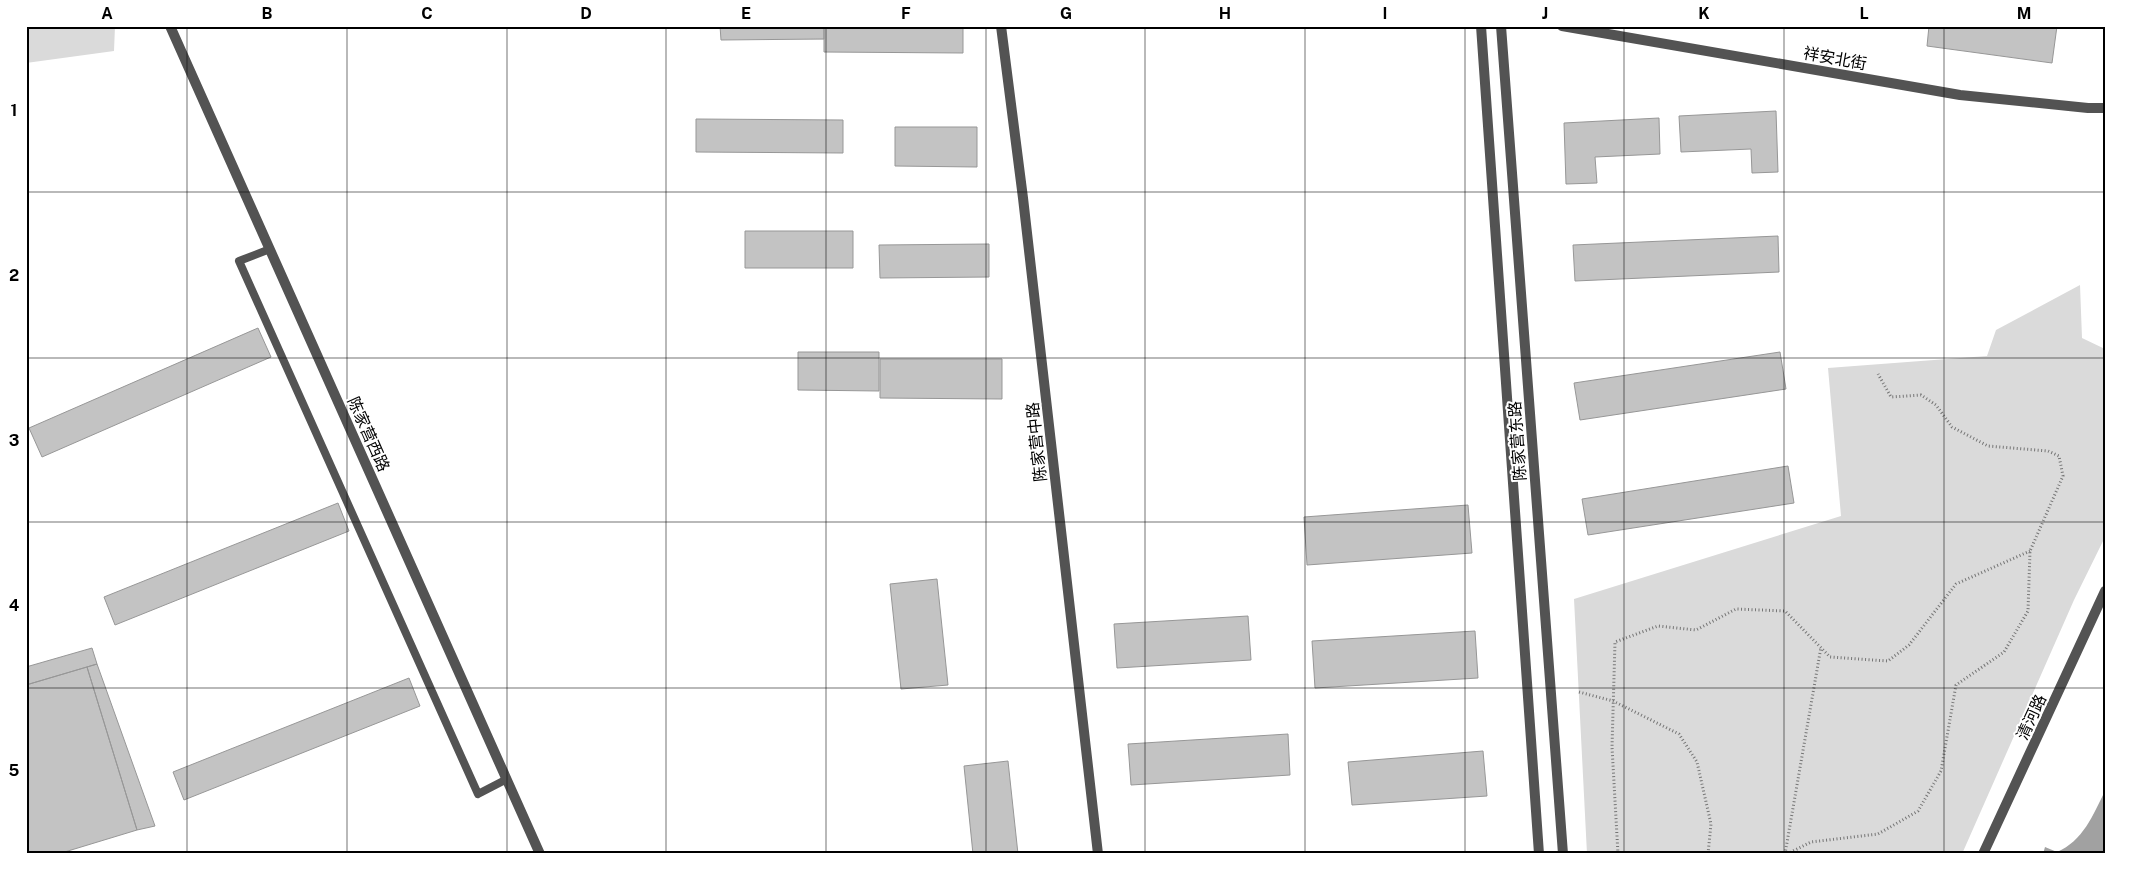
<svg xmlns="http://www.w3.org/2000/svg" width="2131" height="880" viewBox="0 0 2131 880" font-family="'Public Sans','Noto Sans SC',sans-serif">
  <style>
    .green { fill: #dadada }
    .water { fill: #a1a1a1 }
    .building { fill: #c3c3c3; stroke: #979797 }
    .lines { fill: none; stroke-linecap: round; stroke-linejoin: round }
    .path { stroke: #757575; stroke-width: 3; stroke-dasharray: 1 2.5; stroke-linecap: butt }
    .service { stroke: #535353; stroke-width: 8 }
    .minor { stroke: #535353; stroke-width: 10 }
    .tertiary { stroke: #535353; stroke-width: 10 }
    .grid { fill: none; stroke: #000; stroke-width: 1; stroke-opacity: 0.55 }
    .labels { text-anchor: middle; stroke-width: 4; stroke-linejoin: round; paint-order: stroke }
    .street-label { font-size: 16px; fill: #000; stroke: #fff }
    .neatline { fill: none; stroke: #000; stroke-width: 2 }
    .grid-label { font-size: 16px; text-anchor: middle; font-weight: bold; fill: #000 }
  </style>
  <rect width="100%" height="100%" fill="#fff"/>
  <path class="green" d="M26 26H115L114 51 26 63Z
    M2080 285 2082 338 2105 349V537L2074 600 1962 854H1587L1574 599 1841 516 1828 368 1987 356 1996 330Z"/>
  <path class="water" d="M2105 791V854H2043L2045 847 2057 852C2083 841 2093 815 2105 791Z"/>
  <path class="building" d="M720 26H824V39L721 40Z
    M824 26H963V53L824 52Z
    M1929 26H2057L2052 63 1927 46Z
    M1776 111 1778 172 1752 173 1751 149 1681 152 1679 116Z
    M1659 118 1660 154 1595 157 1597 183 1566 184 1564 123Z
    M696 119 843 120V153L696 152Z
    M895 127H977V167L895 166Z
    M745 231H853V268H745Z
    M1778 236 1779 272 1575 281 1573 245Z
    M989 244V277L880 278 879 245Z
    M258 328 271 357 42 457 29 428Z
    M798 352H879V391L798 390Z
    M1780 352 1786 389 1580 420 1574 383Z
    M880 359H1002V399L880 398Z
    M1788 466 1794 503 1588 535 1582 499Z
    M338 503 349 531 115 625 104 597Z
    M1468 505 1472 553 1307 565 1304 517Z
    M937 579 948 685 901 689 890 584Z
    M1248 616 1251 660 1117 668 1114 624Z
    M1475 631 1478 678 1315 688 1312 641Z
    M92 648 97 664 26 685V667Z
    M97 664 155 826 137 830 87 667Z
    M87 667 137 830 58 854H26V685Z
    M409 678 420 706 184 800 173 772Z
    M1288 734 1290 775 1131 785 1128 744Z
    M1483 751 1487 796 1352 805 1348 762Z
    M1008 761 1018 854H973L964 766Z"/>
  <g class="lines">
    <path class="path" d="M1579 692 1613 701 1679 734 1697 762 1711 824 1708 854
      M1618 854 1612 747 1615 642 1658 626 1696 630 1736 609 1785 611 1830 657 1888 661 1909 645 1956 584 2030 551
      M1785 854 1821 647
      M1787 854 1811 842 1878 834 1918 811 1941 771 1956 685 2004 652 2028 611 2030 551 2063 476 2059 456 2048 451 1988 446 1952 427 1936 405 1921 395 1891 397 1878 374"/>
    <path class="service" d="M270 249 239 261 478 794 507 779"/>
    <path class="minor" d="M170 26 540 854
      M1001 26 1023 198 1098 854
      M1562 26 1960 95 2088 108H2105"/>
    <path class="tertiary" d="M1481 26 1539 854
      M1501 26 1563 854
      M1983 854 2105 591"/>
  </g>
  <path class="grid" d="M187 26V854M347 26V854M507 26V854M666 26V854M826 26V854M986 26V854M1145 26V854M1305 26V854M1465 26V854M1624 26V854M1784 26V854M1944 26V854M26 192H2105M26 358H2105M26 522H2105M26 688H2105"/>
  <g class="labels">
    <g class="street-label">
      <text transform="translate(1835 58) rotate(10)" y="6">祥安北街</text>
      <text transform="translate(369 434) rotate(66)" y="6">陈家营西路</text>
      <text transform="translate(1517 441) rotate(-94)" y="6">陈家营东路</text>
      <text transform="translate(1036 442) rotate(-96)" y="6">陈家营中路</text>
      <text transform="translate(2031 717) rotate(-65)" y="6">清河路</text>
    </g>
  </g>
  <rect width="2131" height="880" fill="none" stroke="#ffffff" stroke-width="55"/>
  <rect x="28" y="28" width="2076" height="824" class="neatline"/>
  <g class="grid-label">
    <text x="107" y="19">A</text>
    <text x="267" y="19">B</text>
    <text x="427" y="19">C</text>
    <text x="586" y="19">D</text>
    <text x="746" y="19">E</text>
    <text x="906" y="19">F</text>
    <text x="1066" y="19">G</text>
    <text x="1225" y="19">H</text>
    <text x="1385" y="19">I</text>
    <text x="1545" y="19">J</text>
    <text x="1704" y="19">K</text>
    <text x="1864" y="19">L</text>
    <text x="2024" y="19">M</text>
    <text x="14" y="116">1</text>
    <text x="14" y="281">2</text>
    <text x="14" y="446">3</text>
    <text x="14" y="611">4</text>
    <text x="14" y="776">5</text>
  </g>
</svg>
